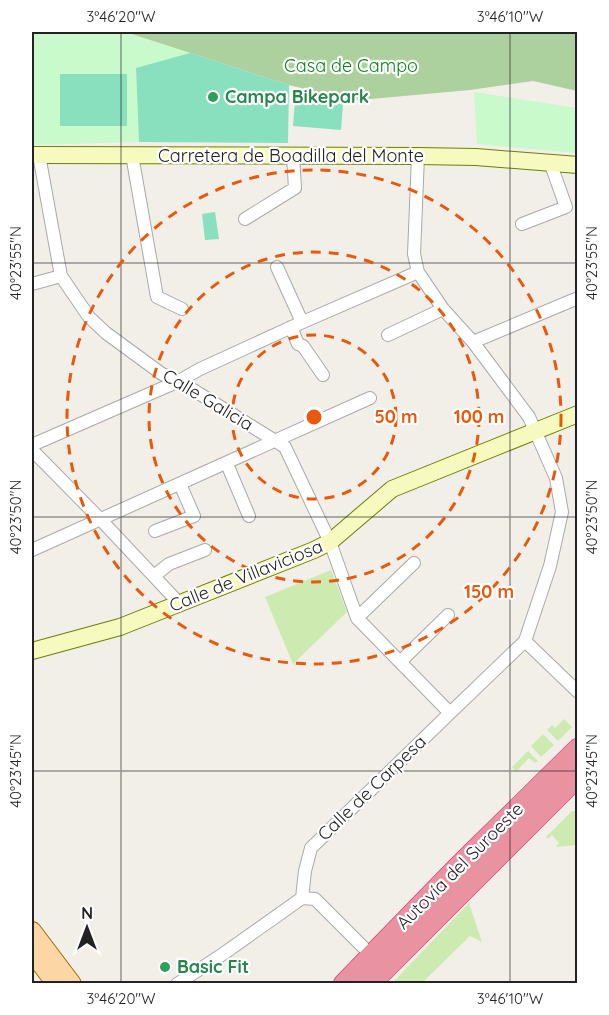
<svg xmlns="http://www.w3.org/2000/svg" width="609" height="1015" viewBox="0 0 609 1015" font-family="Quicksand,sans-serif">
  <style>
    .grass { fill: #cdebb0 }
    .forest { fill: #add19e }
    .park { fill: #c8facc }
    .pitch { fill: #88e0be }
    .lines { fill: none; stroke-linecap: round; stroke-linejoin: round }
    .street-casing { stroke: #a9a9a9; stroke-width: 14 }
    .secondary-casing { stroke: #707d05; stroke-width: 18 }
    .primary-casing { stroke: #a06b00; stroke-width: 20 }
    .highway-casing { stroke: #dc2a67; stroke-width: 22 }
    .street { stroke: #fff; stroke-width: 12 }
    .secondary { stroke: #f7fabf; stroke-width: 16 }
    .primary { stroke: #fcd6a4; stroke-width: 18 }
    .highway { stroke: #e892a2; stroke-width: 21 }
    .ticks { fill: none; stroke: #222; stroke-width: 1.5; stroke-opacity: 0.45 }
    .ring { fill: none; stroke: #e8590c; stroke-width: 3; stroke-dasharray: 10 8 }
    .leisure-dot { fill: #2e9e5b; stroke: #fff; stroke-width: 2 }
    .labels { text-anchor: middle; stroke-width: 4.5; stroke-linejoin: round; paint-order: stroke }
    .park-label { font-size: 18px; fill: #0c8416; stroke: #fff }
    .leisure-label { font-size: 18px; font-weight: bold; fill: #27864d; stroke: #fff; text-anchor: start }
    .street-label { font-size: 18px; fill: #222; stroke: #fff }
    .centre { fill: #e8590c; stroke: #fff; stroke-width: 3 }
    .ring-label { font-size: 18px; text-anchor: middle; font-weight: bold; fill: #e8590c; stroke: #fff; stroke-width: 4.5; stroke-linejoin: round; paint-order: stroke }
    .neatline { fill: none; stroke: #222; stroke-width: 2 }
    .ticks-label { font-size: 15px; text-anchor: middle; fill: #222 }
  </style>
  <rect width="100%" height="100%" fill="#f2efe9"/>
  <path class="grass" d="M331 570 347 612 293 664 265 597Z
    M564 719 572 727 558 741 547 730 552 725 555 728Z
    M543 734 554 745 541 757 531 746Z
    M528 751 538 761 535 763 529 758 516 772 512 767Z
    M572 811H577V845L556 847 559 843 552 835 548 839 546 837Z
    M469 903 482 942 470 936 422 983H392Z"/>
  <path class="forest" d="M125 32H577V91L533 81 470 90 349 101 289 85Z"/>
  <path class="park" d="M32 32H123L190 53 136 68 139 142 32 145Z
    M474 92 577 108V153L477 144Z"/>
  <path class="pitch" d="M190 53 289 85 288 143 139 142 136 68Z
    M60 74H127V126H60Z
    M295 101 343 104 341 130 293 126Z
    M215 212 219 239 205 240 202 214Z"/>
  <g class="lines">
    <g class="street-casing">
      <path id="street" d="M39 155 61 276 89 317 106 333 162 374 179 381 285 447 330 542 357 618 450 713
        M132 155 157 297 182 309
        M245 219 295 188 293 156
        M522 224 566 207 550 162
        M277 267 302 322
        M32 284 61 276
        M291 327 298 344 303 346 323 375
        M388 335 443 309
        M473 342 578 298
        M32 445 179 381 200 369 296 325 418 272
        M32 450 101 520 179 603
        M227 464 249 516
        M155 531 194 516 180 484
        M32 550 370 398
        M154 576 169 564 205 550
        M357 618 414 563
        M525 641 578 692
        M400 662 448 615
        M302 898 315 899 364 948
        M177 984 223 954 302 898 305 871 311 848 450 713 525 641 550 566 562 512 556 478 529 417 473 342 443 309 418 272 414 254 418 156"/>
    </g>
    <g class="secondary-casing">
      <path id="secondary" d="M32 155 418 156 476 157 578 165
        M32 651 120 627 314 550 330 542 392 489 578 414"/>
    </g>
    <g class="primary-casing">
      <path id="primary" d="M32 931 72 984
        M32 952 56 984"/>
    </g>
    <g class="highway-casing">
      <path id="highway" d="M344 984 458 867 578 749
        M370 984 578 776"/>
    </g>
    <use href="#street" class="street"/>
    <use href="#secondary" class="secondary"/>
    <use href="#primary" class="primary"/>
    <use href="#highway" class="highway"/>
  </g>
  <path class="ticks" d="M121 32V984M510 32V984M32 263H578M32 517H578M32 771H578"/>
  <g class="ring">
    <circle cx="314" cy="417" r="82"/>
    <circle cx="314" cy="417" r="165"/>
    <circle cx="314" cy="417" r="247"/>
  </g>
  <g class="leisure-dot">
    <circle cx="213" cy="97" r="6"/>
    <circle cx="165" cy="967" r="6"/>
  </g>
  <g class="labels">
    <g class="park-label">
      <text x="351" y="72">Casa de Campo</text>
    </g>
    <g class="leisure-label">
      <text x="225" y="103">Campa Bikepark</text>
      <text x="177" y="973">Basic Fit</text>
    </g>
    <g class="street-label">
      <text x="291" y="162">Carretera de Boadilla del Monte</text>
      <text transform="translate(208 400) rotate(31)" y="6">Calle Galicia</text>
      <text transform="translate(246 576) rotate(-22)" y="6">Calle de Villaviciosa</text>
      <text transform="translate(372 788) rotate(-44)" y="6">Calle de Carpesa</text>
      <text transform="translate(460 866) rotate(-45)" y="6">Autovía del Suroeste</text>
    </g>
  </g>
  <circle cx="314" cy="417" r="9" class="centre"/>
  <g class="ring-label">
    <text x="396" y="423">50 m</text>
    <text x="479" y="423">100 m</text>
    <text x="489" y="598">150 m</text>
  </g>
  <rect width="609" height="1015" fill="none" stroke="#ffffff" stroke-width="66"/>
  <g transform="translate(87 928)" stroke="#ffffff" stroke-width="4.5" paint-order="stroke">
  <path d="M0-4.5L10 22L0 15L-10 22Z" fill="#222222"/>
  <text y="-9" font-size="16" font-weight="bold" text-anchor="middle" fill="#222222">N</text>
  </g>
  <rect x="33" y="33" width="543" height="949" class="neatline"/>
  <g class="ticks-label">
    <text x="121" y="22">3°46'20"W</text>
    <text x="510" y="22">3°46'10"W</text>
    <text transform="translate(16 263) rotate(-90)" y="5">40°23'55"N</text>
    <text transform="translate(592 263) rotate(-90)" y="5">40°23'55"N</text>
    <text transform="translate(16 517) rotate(-90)" y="5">40°23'50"N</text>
    <text transform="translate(592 517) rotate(-90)" y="5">40°23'50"N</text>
    <text transform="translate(16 771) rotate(-90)" y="5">40°23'45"N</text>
    <text transform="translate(592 771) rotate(-90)" y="5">40°23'45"N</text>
    <text x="121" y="1004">3°46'20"W</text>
    <text x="510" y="1004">3°46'10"W</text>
  </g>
</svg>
